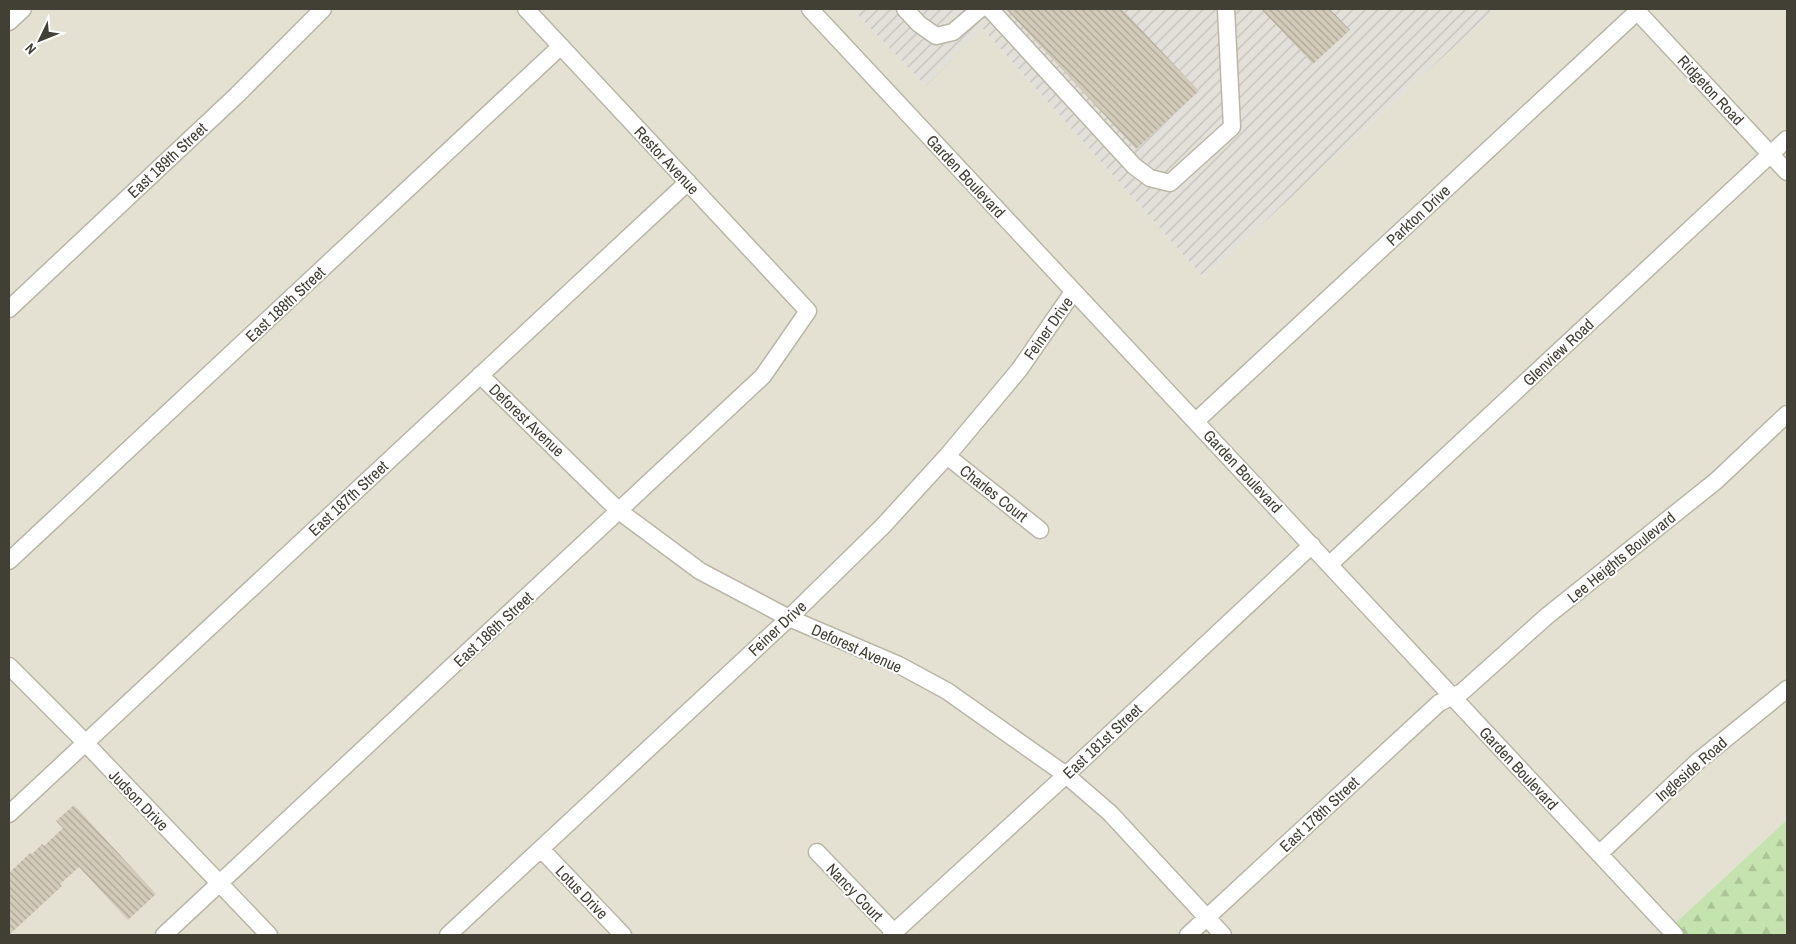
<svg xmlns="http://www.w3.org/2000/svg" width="1796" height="944" viewBox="0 0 1796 944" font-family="'Archivo Narrow',sans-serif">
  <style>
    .residential { fill: #e4e1d2 }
    .industrial { fill: url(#industrial-furrows) }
    .forest { fill: url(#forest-firs) }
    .building { fill: url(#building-back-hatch) }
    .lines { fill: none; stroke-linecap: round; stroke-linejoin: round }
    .minor-casing { stroke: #bbb7a7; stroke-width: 19 }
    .minor { stroke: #fff; stroke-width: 16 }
    .labels { text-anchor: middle; stroke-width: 4; stroke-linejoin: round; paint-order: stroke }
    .street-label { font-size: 16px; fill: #423f34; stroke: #fff }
  </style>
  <defs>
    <pattern id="industrial-furrows" width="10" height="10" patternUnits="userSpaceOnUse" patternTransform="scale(1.25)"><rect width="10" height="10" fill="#e3e0d9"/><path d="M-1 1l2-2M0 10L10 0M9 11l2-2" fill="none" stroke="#c4c1bb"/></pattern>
    <pattern id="forest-firs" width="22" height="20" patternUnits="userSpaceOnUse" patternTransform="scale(1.25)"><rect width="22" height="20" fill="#c5e3ae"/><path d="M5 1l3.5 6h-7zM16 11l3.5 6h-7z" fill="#aac496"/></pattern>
    <pattern id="building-back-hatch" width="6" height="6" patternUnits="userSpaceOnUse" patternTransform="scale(1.25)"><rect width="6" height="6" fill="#d2cbba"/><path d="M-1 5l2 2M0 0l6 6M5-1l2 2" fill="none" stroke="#aca698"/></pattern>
  </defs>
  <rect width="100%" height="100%" fill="#f1eee4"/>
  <path class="residential" d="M9 9H852L926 86 981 27 1204 278 1495 9H1787V935H9Z"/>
  <path class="industrial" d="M852 9H1495L1204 278 982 28 926 86Z"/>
  <path class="forest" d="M1787 820V935H1675L1669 929Z"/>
  <path class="building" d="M1006 9H1122L1199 91 1136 149Z
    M1261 9H1330L1350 30 1313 64Z
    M74 805 156 894 128 920 79 867 60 884 62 886 9 935V873L30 853 32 854 42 844 44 846 63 828 56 821Z"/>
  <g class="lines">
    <g class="minor-casing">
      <path id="minor" d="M810 9 1675 935
        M905 9 919 24 936 36 953 32 980 9
        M990 9 1134 166 1150 178 1170 183 1232 127 1226 9
        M1635 9 1787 172
        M9 22 23 9
        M9 309 237 95 323 9
        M480 375 619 511 700 571 789 618 899 665 947 691 1066 775 1110 813 1223 935
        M1196 421 1640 9
        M947 456 1040 530
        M9 561 561 46
        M1330 564 1787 139
        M9 666 73 730 269 935
        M9 814 688 182
        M541 849 623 935
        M817 852 894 932
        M1599 854 1697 762 1787 689
        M164 935 763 376 808 311 526 9
        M448 935 789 618 883 526 947 456 1019 370 1073 292
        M891 935 1066 775 1312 545
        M1188 935 1439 703 1462 692 1547 616 1716 481 1787 414"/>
    </g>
    <use href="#minor" class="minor"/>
  </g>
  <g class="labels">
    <g class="street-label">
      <text transform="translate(1711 90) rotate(47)" y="6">Ridgeton Road</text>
      <text transform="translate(167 160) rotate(-43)" y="6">East 189th Street</text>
      <text transform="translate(667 160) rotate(47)" y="6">Restor Avenue</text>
      <text transform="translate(966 176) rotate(47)" y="6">Garden Boulevard</text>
      <text transform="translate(1418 215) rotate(-43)" y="6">Parkton Drive</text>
      <text transform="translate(285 304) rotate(-43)" y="6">East 188th Street</text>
      <text transform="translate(1048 328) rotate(-55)" y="6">Feiner Drive</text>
      <text transform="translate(1558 352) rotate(-43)" y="6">Glenview Road</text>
      <text transform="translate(527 420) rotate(44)" y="6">Deforest Avenue</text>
      <text transform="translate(1243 471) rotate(47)" y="6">Garden Boulevard</text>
      <text transform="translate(994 493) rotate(38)" y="6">Charles Court</text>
      <text transform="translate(348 498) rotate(-43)" y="6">East 187th Street</text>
      <text transform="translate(1621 557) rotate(-39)" y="6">Lee Heights Boulevard</text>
      <text transform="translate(777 628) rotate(-43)" y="6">Feiner Drive</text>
      <text transform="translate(493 629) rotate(-43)" y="6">East 186th Street</text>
      <text transform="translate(857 648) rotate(24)" y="6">Deforest Avenue</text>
      <text transform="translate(1102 741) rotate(-43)" y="6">East 181st Street</text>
      <text transform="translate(1519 768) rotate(47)" y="6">Garden Boulevard</text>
      <text transform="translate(1691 769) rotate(-41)" y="6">Ingleside Road</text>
      <text transform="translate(139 800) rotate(46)" y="6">Judson Drive</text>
      <text transform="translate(1319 814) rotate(-43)" y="6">East 178th Street</text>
      <text transform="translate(582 892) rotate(46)" y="6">Lotus Drive</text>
      <text transform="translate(855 892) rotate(46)" y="6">Nancy Court</text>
    </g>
  </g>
  <rect width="1796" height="944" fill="none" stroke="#423f34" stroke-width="20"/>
  <g transform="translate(40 40) rotate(227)" stroke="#ffffff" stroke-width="4" paint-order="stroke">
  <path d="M0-4L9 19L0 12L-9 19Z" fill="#423f34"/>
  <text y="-8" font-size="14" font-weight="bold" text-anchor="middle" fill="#423f34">N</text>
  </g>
</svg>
